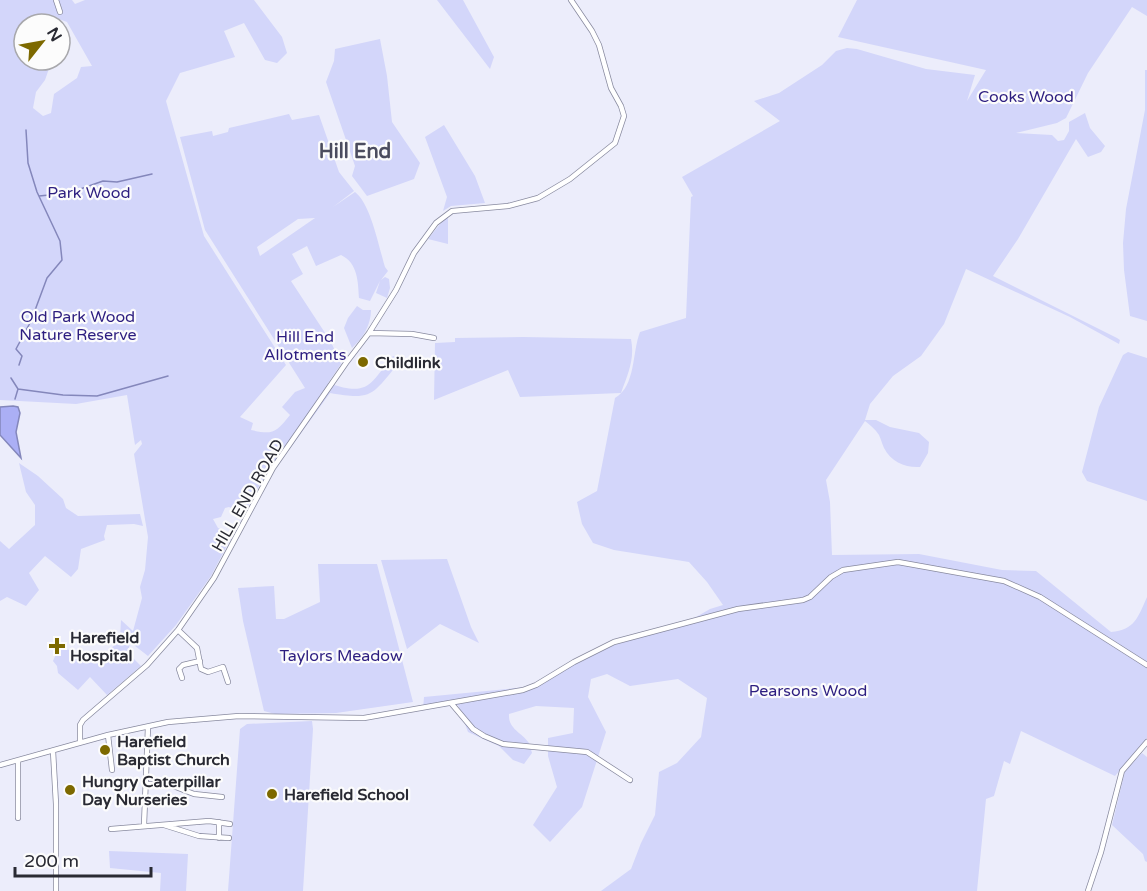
<svg xmlns="http://www.w3.org/2000/svg" width="1147" height="891" viewBox="0 0 1147 891" font-family="'Varela Round',sans-serif">
  <style>
    .green { fill: #d3d6fa; fill-rule: evenodd }
    .water { fill: #abaff5; stroke: #8487bb; stroke-width: 1.5 }
    .lines { fill: none; stroke-linecap: round; stroke-linejoin: round }
    .stream { stroke: #8487bb; stroke-width: 1.5 }
    .minor-casing { stroke: #888a9f; stroke-width: 6 }
    .minor { stroke: #fff; stroke-width: 4.5 }
    .poi-dot { fill: #7d6900; stroke: #fcfcfc; stroke-width: 2 }
    .labels { text-anchor: middle; stroke-width: 4.5; stroke-linejoin: round; paint-order: stroke }
    .park-label { font-size: 16px; fill: #2d1e80; stroke: #fcfcfc }
    .poi-label { font-size: 16px; font-weight: bold; fill: #292a33; stroke: #fcfcfc; text-anchor: start }
    .street-label { font-size: 16px; fill: #292a33; stroke: #fcfcfc }
    .quarter-label { font-size: 20px; font-weight: bold; fill: #4b4c5f; stroke: #fcfcfc }
  </style>
  <rect width="100%" height="100%" fill="#ecedfb"/>
  <path class="green" d="M0 0H72L75 4 85 0H254L282 37 287 53 277 63 265 60 244 23 224 31 235 57 180 73 166 101 204 236 286 365 240 417 253 423 251 430C272 435 276 433 290 415L282 407 295 392 305 388 205 230 180 137 212 131 213 136 228 132 229 128 289 114 292 120 319 115 339 172 354 191 333 207 355 192C371 204 379 248 385 267L388 271 381 280 385 277 389 279 390 288 387 298 376 293 380 281 370 301 359 298C358 282 358 263 341 255L316 266 307 246 292 254 303 274 291 281 331 342 341 364 328 383C369 397 369 385 393 356L400 358 399 363C372 394 374 401 330 393L278 465 267 472 244 513 229 507 225 508 221 517 213 519 218 528 233 534 211 576 176 625 148 656 130 642 128 653 141 666 107 695 90 677 78 690 58 673 57 666 53 661 58 649 72 650 88 658H92L98 663 120 639 121 620 133 631 142 598 140 587 145 570 148 537 134 454 142 444 141 440 135 445 127 395 76 404 0 400ZM59 19 67 22 92 66 81 67 77 78 54 94 51 113 43 116 33 108 36 92 45 80 52 60H24V24H57ZM298 219 315 218 260 256 257 247Z
    M437 0H463L494 57 490 69Z
    M857 0H1147V16L1132 7 1088 73 1066 118 1057 123 1016 133 1052 135 1058 141 1064 140 1069 131V122L1085 113 1090 128 1105 146 1101 152 1088 157 1076 139 1018 239 993 276 1117 338 1120 340 1119 344 1070 317 966 269 944 324 921 356 893 376 870 404 865 420H876L890 427 919 433 929 442 928 453 920 467C906 468 891 462 884 448 882 444 881 439 879 435 875 429 870 425 865 421L826 480 830 502 832 555 919 554 1002 570 1036 571 1111 632C1135 630 1138 617 1147 597V738L1115 776 1021 731 1010 764 1004 761 994 796 986 799 977 891H601L631 869 641 843 655 815 659 772 677 763 701 737 707 698 678 679 630 686 607 674 591 679 588 697 606 732 582 807 550 842 533 825 557 787 548 756V738L573 733 574 708 536 706 509 714C508 729 521 732 529 743 529 744 532 752 532 753L524 764 513 760 499 746 468 732 458 705 423 709 424 697 537 686 598 650 684 624 710 609 723 605 707 582 689 562 614 550 593 543 582 524 577 502 597 491 615 398C636 386 632 352 640 332L686 318 691 197 693 196 682 177 780 121 754 101 779 93 822 65 836 51 847 48 857 49 926 69 975 75 967 101 986 70 838 37Z
    M380 39 387 76 392 122 420 163 414 179 367 196 352 176 355 166 326 82 334 61 335 49Z
    M1145 70H1147V321L1130 316 1124 270 1123 243 1126 209 1145 110Z
    M444 125 475 176 485 203 451 206 443 211 447 197 425 137Z
    M448 214V244L428 239Z
    M357 306 363 310H371C371 325 363 338 352 348L344 328 348 318Z
    M523 337 631 339C635 359 628 374 621 393L520 397 508 370 434 400 435 343 455 342V338Z
    M1128 352 1147 358V501L1087 481 1082 472 1099 407 1123 355Z
    M19 463 38 476 63 499 66 508 78 516 140 514 143 526 134 524 107 525 104 536 105 540 81 549 78 569 71 577 45 556 29 573 39 590 26 606 7 597 0 601V541L9 549 35 525V505L26 492Z
    M447 559 471 627 479 643 440 624 407 649 381 560Z
    M318 564H377L413 702 336 713 275 714 264 711 243 621 238 588 274 586 276 619H284L320 602Z
    M312 721 313 729 303 891H228L240 729 247 724Z
    M1142 753 1147 757V862L1145 861 1143 854 1112 825 1125 771Z
    M109 851 188 854 186 891H160L161 873 110 868Z"/>
  <path class="water" d="M13 406 18 407 20 413 16 432 21 458 0 435V407Z"/>
  <g class="lines">
    <path class="stream" d="M39 196 69 193 103 181 117 182 152 174
      M19 365 22 356 16 349 31 321 47 278 62 260 60 241 37 192 28 163 26 130
      M11 378 18 389 15 399
      M18 389 63 395 97 396 168 376"/>
    <g class="minor-casing">
      <path id="minor" d="M56 0 60 12
        M369 333 412 334 434 338
        M178 630 197 648 201 669 208 672 223 667 228 682
        M182 678 179 669 183 665 200 661
        M451 703 473 729 484 736 503 744 587 752 630 780
        M108 735 112 770
        M80 742V725L83 720 147 665 178 630 214 578 273 468 346 363 369 333 396 290 414 253 436 223 452 211 508 206 538 198 570 179 615 143 624 116 621 106 611 88 599 45 592 31 571 0
        M53 751 56 804V891
        M0 765 108 735 168 722 239 716 364 718 523 690 536 685 574 662 614 642 738 609 803 600 810 597 831 577 843 570 898 562 1004 581 1040 597 1147 665
        M147 784H168L194 794 222 797
        M18 818V761
        M144 825 148 727
        M164 825 199 836 229 838
        M111 829 209 821 230 824
        M219 838V822
        M1088 891 1101 852 1122 771 1147 742"/>
    </g>
    <use href="#minor" class="minor"/>
  </g>
  <g class="poi-dot">
    <circle cx="363" cy="362" r="6"/>
    <path d="M54 637h6v6h6v6h-6v6h-6v-6h-6v-6h6z"/>
    <circle cx="105" cy="750" r="6"/>
    <circle cx="70" cy="790" r="6"/>
    <circle cx="272" cy="794" r="6"/>
  </g>
  <g class="labels">
    <g class="park-label">
      <text x="1026" y="102">Cooks Wood</text>
      <text x="89" y="198">Park Wood</text>
      <text x="78" y="322">Old Park Wood<tspan x="78" dy="18">Nature Reserve</tspan></text>
      <text x="305" y="342">Hill End<tspan x="305" dy="18">Allotments</tspan></text>
      <text x="341" y="661">Taylors Meadow</text>
      <text x="808" y="696">Pearsons Wood</text>
    </g>
    <g class="poi-label">
      <text x="375" y="368">Childlink</text>
      <text x="70" y="643">Harefield<tspan x="70" dy="18">Hospital</tspan></text>
      <text x="117" y="747">Harefield<tspan x="117" dy="18">Baptist Church</tspan></text>
      <text x="82" y="787">Hungry Caterpillar<tspan x="82" dy="18">Day Nurseries</tspan></text>
      <text x="284" y="800">Harefield School</text>
    </g>
    <g class="street-label">
      <text transform="translate(247 495) rotate(-60)" y="6">HILL END ROAD</text>
    </g>
    <g class="quarter-label">
      <text x="355" y="158">Hill End</text>
    </g>
  </g>
  <g transform="translate(42 42) rotate(59)"><circle r="28" fill="#fcfcfc" stroke="#a8a8ac" stroke-width="1.5"/>
  <path d="M0-4.5L10 22L0 15L-10 22Z" fill="#7d6900"/>
  <text y="-9" font-size="16" font-weight="bold" text-anchor="middle" fill="#292a33">N</text>
  </g>
  <path d="M15 867v9h136v-9" fill="none" stroke="#292a33" stroke-width="3"/>
  <text x="24" y="867" font-size="18" fill="#292a33" stroke="#fcfcfc" stroke-width="4.5" paint-order="stroke">200 m</text>
</svg>
